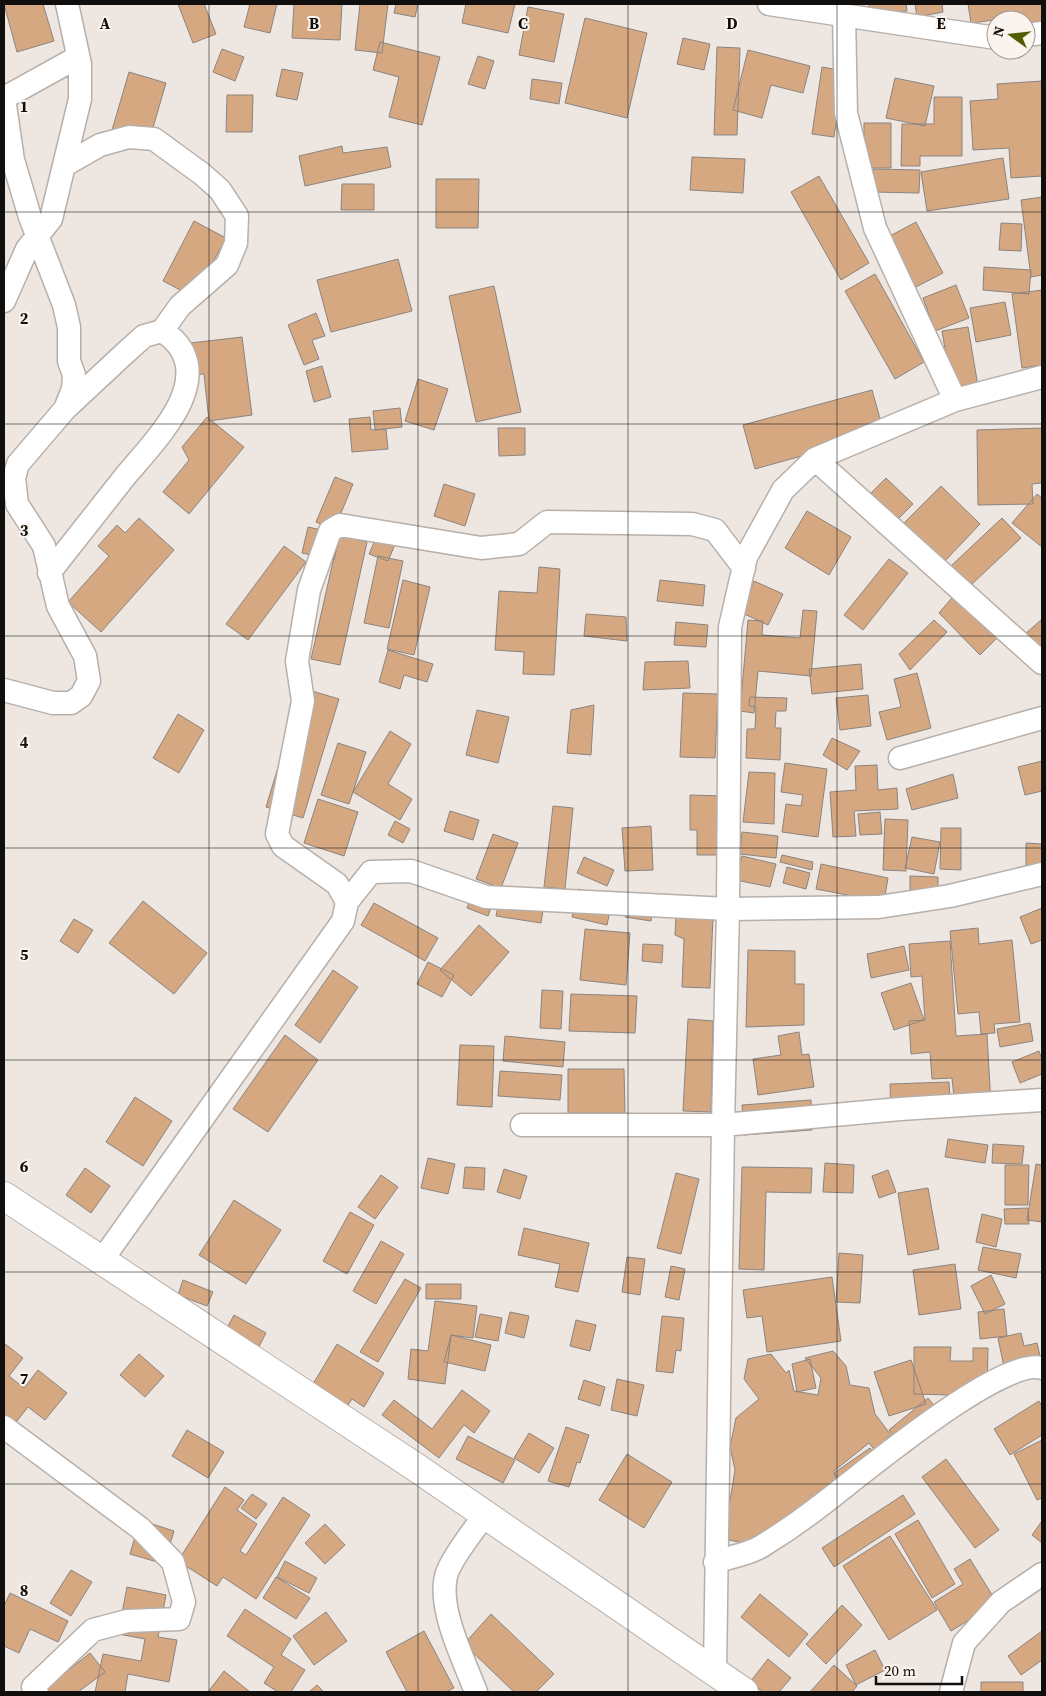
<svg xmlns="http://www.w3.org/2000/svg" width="1046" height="1696" viewBox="0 0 1046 1696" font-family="'Source Serif 4',serif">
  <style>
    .building { fill: #d6a882; stroke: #8b847f }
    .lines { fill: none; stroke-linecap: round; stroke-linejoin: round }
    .street-casing { stroke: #b7afa9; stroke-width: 25 }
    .secondary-casing { stroke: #b7afa9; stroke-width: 30 }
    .street { stroke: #fff; stroke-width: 22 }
    .secondary { stroke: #fff; stroke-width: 28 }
    .grid { fill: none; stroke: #110f0d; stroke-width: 1; stroke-opacity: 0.55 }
    .grid-label { font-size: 16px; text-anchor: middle; font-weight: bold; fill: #110f0d; stroke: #fbf3ed; stroke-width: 4; stroke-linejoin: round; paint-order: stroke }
  </style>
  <rect width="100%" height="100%" fill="#eee6e0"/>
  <path class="building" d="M4 4H43L54 41 17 52Z
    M178 4H204L216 34 193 43Z
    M250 4H277L270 33 244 27Z
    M294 4H342L340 40 292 38Z
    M360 4H388L382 53 355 50Z
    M396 4H418L415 17 394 13Z
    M466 4H515L508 33 462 23Z
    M869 4H906L907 11 870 13Z
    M915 4H942L943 12 917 17Z
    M968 4H1042V29L1026 31V20L1009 18 971 23Z
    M528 7 564 14 554 62 519 55Z
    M585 18 647 33 627 118 565 103Z
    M683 38 710 44 704 70 677 64Z
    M380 42 440 57 422 125 389 117 399 77 373 70Z
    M717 47 740 48 737 135H714Z
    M222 49 244 57 235 81 213 72Z
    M748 50 810 66 803 93 771 85 762 118 733 110Z
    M478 56 494 61 485 89 468 84Z
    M822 67 844 71 834 137 812 134Z
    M282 69 303 73 297 100 276 96Z
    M129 72 166 83 147 148 110 137Z
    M895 78 934 86 925 126 886 118Z
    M532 79 562 83 559 104 530 99Z
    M1042 81V176L1011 178 1009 148 973 150 970 101 998 99 997 84Z
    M227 95H253L252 132H226Z
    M934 97H962V156H920V166H901L902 124H934Z
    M864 123H891V168H864Z
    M342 146 343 153 387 147 391 167 305 186 299 156Z
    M692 157 745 159 743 193 690 190Z
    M1003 158 1009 199 927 211 921 172Z
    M873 169 920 170 919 193 872 192Z
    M819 176 869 263 841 280 791 192Z
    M436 179H479L478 228H436Z
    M342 184H374V210H341Z
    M1042 197V275L1031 277 1021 200Z
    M194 221 226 238 194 297 163 281Z
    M916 222 943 273 914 288 888 237Z
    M1001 223 1022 224 1021 251 999 250Z
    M398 259 412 311 331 332 317 280Z
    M984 267 1031 270 1029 294 983 290Z
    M875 274 924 362 895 379 845 291Z
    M956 285 969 318 935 331 923 298Z
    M494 286 521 412 476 422 449 296Z
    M1042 290V365L1022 368 1012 294Z
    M1005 302 1011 335 976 342 970 308Z
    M316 313 325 336 312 340 319 359 304 365 288 325Z
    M968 327 978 386 952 390 942 331Z
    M242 337 252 415 209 421 204 374 194 375 190 343Z
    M322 366 331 397 314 402 306 371Z
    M418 379 448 389 434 430 405 421Z
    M872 390 884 433 755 469 743 425Z
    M400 408 402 427 375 430 373 411Z
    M207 417 244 447 189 514 163 492 189 460 182 447Z
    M370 417 371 430 386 429 388 449 352 452 349 419Z
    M498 428H525V455L499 456Z
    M1042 428V483L1032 484 1033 504 978 505 977 430Z
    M335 477 353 484 334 530 316 522Z
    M886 478 913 504 891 526 864 500Z
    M444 484 475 494 465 526 434 516Z
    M941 486 980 524 943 563 903 524Z
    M1037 494 1042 498V547L1012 523Z
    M807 511 851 537 829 575 785 548Z
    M139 518 174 550 101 632 68 602 109 556 98 546 117 525 125 533Z
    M1002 518 1021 538 955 600 936 580Z
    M308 527 340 534 334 560 302 553Z
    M380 529 398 537 388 561 369 554Z
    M339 535 367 542 340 665 311 659Z
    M284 546 306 562 248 640 226 624Z
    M378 556 403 561 389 628 364 623Z
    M889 559 908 573 863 630 844 615Z
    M539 567 560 569 554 675 523 674 524 652 495 650 499 591 537 593Z
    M403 580 430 587 414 655 387 649Z
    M660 580 705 585 703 606 657 601Z
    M754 581 783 594 768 625 740 612Z
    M956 593 1001 634 980 655 939 613Z
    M803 610 817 611 811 676 758 671 754 713 740 711 748 620 763 621 762 635 800 638Z
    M586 614 626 617 627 641 584 636Z
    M1042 619V660L1015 643Z
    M934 620 947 632 910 670 899 654Z
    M676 622 708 625 706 647 674 645Z
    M388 650 433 664 427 682 404 675 400 689 379 682Z
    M688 661 690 688 643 690 645 662Z
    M861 664 863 689 812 694 809 669Z
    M917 673 931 728 887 740 879 712 901 707 894 679Z
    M302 688 339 699 303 818 266 807Z
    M683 693 718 694 715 758 680 757Z
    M868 695 871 726 840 730 836 698Z
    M750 697 787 698 786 711H776L775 728H781L780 760 746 758 747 729H755L756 707 749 706Z
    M594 705 591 755 567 753 571 710Z
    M477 710 509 717 498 763 466 755Z
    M178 714 204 730 179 773 153 758Z
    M390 731 411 744 388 784 412 799 400 820 353 792Z
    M832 738 860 751 847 770 823 755Z
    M338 743 366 752 349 804 321 795Z
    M1042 761V791L1025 795 1018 767Z
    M785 763 827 769 818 837 782 832 786 804 801 806 803 795 781 792Z
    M877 765 878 790 897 788 898 809 854 811 856 836 833 837 830 792 856 790 855 766Z
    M749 772 775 773 774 824 743 822Z
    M953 774 958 798 912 810 906 789Z
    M690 795 723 796 721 855H697V830H690Z
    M318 799 358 812 344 856 304 843Z
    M553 806 573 808 565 889 544 887Z
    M450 811 479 820 473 840 444 831Z
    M880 812 882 834 860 835 858 814Z
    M885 819 908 820 906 871 883 870Z
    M395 821 410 829 403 843 388 835Z
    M651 826 653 870 625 871 622 828Z
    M941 828H961V870L940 869Z
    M742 832 778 836 776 858 740 854Z
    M493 834 518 843 501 888 476 879Z
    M912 837 940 842 934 874 905 868Z
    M1026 843 1042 844V875H1026Z
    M782 855 813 862 812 870 780 862Z
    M742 856 776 864 770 887 736 880Z
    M584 857 614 870 607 886 577 873Z
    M821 864 888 878 884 902 816 889Z
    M787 867 810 873 806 889 783 883Z
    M910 876 938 877V899H910Z
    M474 889 495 897 488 916 467 908Z
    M578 889 613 897 607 925 572 917Z
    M500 896 544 903 541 923 496 916Z
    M627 899 654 903 651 921 625 917Z
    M143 901 207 953 174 994 109 943Z
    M374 903 438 938 425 961 361 925Z
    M1042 908V940L1031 944 1020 917Z
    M676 915 713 917 710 988 682 987 684 939 675 935Z
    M74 919 93 930 78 953 60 941Z
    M479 925 509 952 471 996 440 970Z
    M978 928 979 944 1012 940 1020 1022 994 1024 995 1033 981 1034 979 1012 958 1014 950 931Z
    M585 929 630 933 626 985 580 980Z
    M950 941 956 1036 987 1034 991 1105 955 1107 952 1078 932 1079 930 1052 911 1054 909 1021 925 1020 922 976 911 977 909 944Z
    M643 944 663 945 662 963 642 961Z
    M904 946 909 970 871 978 867 954Z
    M748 950 795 951V984H804V1025L746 1027Z
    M428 962 454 975 442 997 417 984Z
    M333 970 358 987 320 1043 295 1025Z
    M911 983 924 1020 894 1030 881 993Z
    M542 990 563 991 561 1029 540 1028Z
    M571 994 637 996 635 1033 569 1031Z
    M688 1019 713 1021 711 1112 683 1111Z
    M1030 1023 1033 1041 1000 1047 997 1029Z
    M799 1032 802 1055 809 1054 814 1087 758 1095 753 1059 781 1055 778 1036Z
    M285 1035 318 1060 268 1132 233 1109Z
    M505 1036 565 1042 563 1067 503 1061Z
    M460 1045 494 1046 492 1107 457 1105Z
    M1039 1051 1042 1060V1074L1020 1083 1012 1062Z
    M568 1069H624L625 1113H568Z
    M500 1071 562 1075 560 1100 498 1096Z
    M949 1082 951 1115 891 1118 890 1084Z
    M135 1097 172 1121 143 1166 106 1142Z
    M811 1100 812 1130 744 1135 742 1105Z
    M948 1139 988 1145 985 1163 945 1157Z
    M993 1144 1024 1146 1022 1164 992 1163Z
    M428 1158 455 1164 448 1194 421 1188Z
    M825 1163 854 1165 853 1193 823 1192Z
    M1036 1164 1042 1165V1222L1027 1220Z
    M1005 1165H1029L1028 1205H1005Z
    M465 1167 485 1168 484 1190 463 1188Z
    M742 1167 812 1168 811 1193 766 1192 764 1270 739 1269Z
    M85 1168 110 1186 91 1213 66 1195Z
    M504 1169 527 1176 520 1199 497 1192Z
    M888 1170 896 1192 879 1198 872 1176Z
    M676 1173 699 1179 681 1254 657 1248Z
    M381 1175 398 1187 375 1219 358 1207Z
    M928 1188 939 1249 908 1255 898 1193Z
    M234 1200 281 1230 246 1284 199 1255Z
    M1028 1208 1029 1224H1005L1004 1209Z
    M350 1212 374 1225 347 1274 323 1261Z
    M982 1214 1002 1219 996 1247 976 1242Z
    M524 1228 589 1243 578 1292 555 1287 560 1264 518 1255Z
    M381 1241 404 1254 376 1304 353 1291Z
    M983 1247 1021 1254 1016 1278 978 1270Z
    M839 1253 863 1255 860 1303 836 1302Z
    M627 1257 645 1259 640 1295 622 1292Z
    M955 1264 961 1309 919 1315 913 1270Z
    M671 1266 685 1269 679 1300 665 1297Z
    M991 1275 1005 1304 985 1314 971 1286Z
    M832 1277 841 1341 767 1352 762 1316 747 1318 743 1290Z
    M405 1279 421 1288 378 1362 360 1352Z
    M183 1280 213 1292 207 1306 178 1295Z
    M426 1284H461V1299H426Z
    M435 1301 477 1306 473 1338 451 1335 445 1384 408 1379 411 1349 428 1351Z
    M1004 1309 1007 1336 980 1339 978 1312Z
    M510 1312 529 1316 524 1338 505 1333Z
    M480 1314 502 1318 498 1341 475 1337Z
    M234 1315 266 1333 251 1362 218 1345Z
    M662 1316 684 1318 681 1351 676 1350 673 1373 656 1371Z
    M576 1320 596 1325 590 1351 570 1346Z
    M1021 1333 1024 1346 1037 1343 1042 1365 1007 1382 998 1338Z
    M451 1335 491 1345 485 1371 444 1362Z
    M4 1343 23 1358 9 1376 24 1388 38 1370 67 1393 45 1420 28 1407 6 1435 4 1433Z
    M337 1344 384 1373 364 1407 352 1399 341 1415 307 1394Z
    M914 1347H951L950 1361H973V1348H988L987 1396 914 1394Z
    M833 1351 846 1366 850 1385 869 1388 875 1414 891 1435 883 1442 880 1457 869 1443 834 1471 838 1491 753 1545 729 1540 726 1525 735 1470 730 1447 736 1418 759 1399 744 1379 748 1359 771 1354 786 1373 789 1370 794 1391 818 1395 821 1378 805 1358Z
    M139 1354 164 1376 145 1397 120 1375Z
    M810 1359 816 1388 797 1392 792 1364Z
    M911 1360 926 1404 889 1416 874 1372Z
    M617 1379 644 1385 637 1416 611 1410Z
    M584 1380 605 1387 600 1406 578 1399Z
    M462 1390 490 1411 474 1433 464 1425 439 1458 382 1415 394 1400 432 1429Z
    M928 1398 947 1422 908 1453 889 1430Z
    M1039 1401 1042 1406V1435L1010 1455 994 1429Z
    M566 1427 589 1435 580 1463 577 1462 569 1487 548 1481Z
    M187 1430 224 1452 208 1478 172 1456Z
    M529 1433 554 1448 539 1473 514 1458Z
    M468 1436 515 1460 503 1483 456 1459Z
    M1042 1440V1498L1037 1500 1014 1454Z
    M870 1448 881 1464 845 1489 834 1473Z
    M627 1454 672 1482 644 1528 599 1500Z
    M946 1459 999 1530 975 1548 922 1477Z
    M225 1487 244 1500 237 1510 257 1524 240 1551 246 1555 283 1497 310 1515 256 1599 223 1577 217 1586 178 1561Z
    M252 1494 267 1504 256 1519 241 1508Z
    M903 1495 915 1514 834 1567 822 1548Z
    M140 1520 174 1531 164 1564 130 1554Z
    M918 1520 955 1584 932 1598 895 1534Z
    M1042 1521V1543L1032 1535Z
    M325 1524 345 1545 325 1564 305 1543Z
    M890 1536 937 1610 889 1640 843 1566Z
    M970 1559 997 1603 951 1631 934 1602 963 1584 954 1569Z
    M285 1561 317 1578 309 1593 277 1577Z
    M71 1570 92 1582 71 1616 50 1603Z
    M276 1577 310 1598 296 1619 263 1598Z
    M127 1587 166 1595 158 1637 177 1640 169 1682 128 1674 125 1692H95L103 1654 141 1661 145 1639 118 1634Z
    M10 1593 68 1621 58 1642 30 1629 19 1653 4 1646V1606Z
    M760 1594 808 1634 789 1657 741 1617Z
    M842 1605 862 1625 826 1664 806 1644Z
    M245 1609 291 1639 281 1655 305 1670 291 1692H278L264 1683 274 1667 227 1636Z
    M326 1612 347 1641 314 1665 293 1636Z
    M491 1614 554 1674 536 1692H514L464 1644Z
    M424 1631 454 1688 446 1692H407L386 1652Z
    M1042 1631V1660L1021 1675 1008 1656Z
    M875 1650 885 1670 856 1685 846 1665Z
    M90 1653 105 1672 78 1692H41Z
    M768 1659 791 1678 779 1692H763L750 1682Z
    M834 1665 857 1686 852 1692H810Z
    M224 1671 250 1692H208Z
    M981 1682H1023V1692H981Z
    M317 1685 324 1692H309Z"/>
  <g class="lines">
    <g class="street-casing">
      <path id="street" d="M769 4 996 38
        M844 15 846 113 875 228 955 400
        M1026 35 1042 33
        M4 98 13 160 30 217 64 305 69 327V361L74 375 73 389 65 409
        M4 98 78 57
        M65 165 100 145 129 137 154 139 202 174 220 190 237 216 236 243 227 265 180 306 162 331
        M4 301 27 249 51 219 80 99V64L67 4
        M815 459 1042 663
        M4 690 53 703H71L81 696 89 681 85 656 58 606 44 546 17 504 14 478 18 464 65 409 123 355 144 336 162 331C185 345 193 366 184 393 175 421 146 452 127 474 101 507 75 540 49 573
        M900 758 1042 718
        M347 902 337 884 283 846 277 834 303 701 297 661 309 590 330 531 340 525 481 548 519 544 547 522 692 524 715 530 744 568
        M522 1125H723L900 1109 1042 1100
        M102 1260 343 921 347 902 371 872 411 871 486 897 728 909 879 907 950 896 1042 874
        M4 1427 140 1528 173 1562 184 1602 179 1619 127 1621 93 1630 33 1687 37 1692
        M715 1562C730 1557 749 1554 762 1546 780 1535 799 1522 816 1509 854 1481 1000 1356 1042 1368
        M715 1672 723 1125 728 909 730 627 746 557 783 490 815 459 955 400 1042 377
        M476 1692C464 1660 438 1610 446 1576 450 1560 475 1528 485 1515
        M951 1692 964 1643 1001 1602 1042 1574"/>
    </g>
    <g class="secondary-casing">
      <path id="secondary" d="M4 1196 414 1466 744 1692"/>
    </g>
    <use href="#street" class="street"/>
    <use href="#secondary" class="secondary"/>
  </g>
  <path class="grid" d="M209 4V1692M418 4V1692M628 4V1692M837 4V1692M4 212H1042M4 424H1042M4 636H1042M4 848H1042M4 1060H1042M4 1272H1042M4 1484H1042"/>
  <g class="grid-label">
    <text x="105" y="29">A</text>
    <text x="314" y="29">B</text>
    <text x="523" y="29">C</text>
    <text x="732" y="29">D</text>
    <text x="941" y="29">E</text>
    <text x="24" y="112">1</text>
    <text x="24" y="324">2</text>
    <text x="24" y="536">3</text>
    <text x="24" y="748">4</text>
    <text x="24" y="960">5</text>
    <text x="24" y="1172">6</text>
    <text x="24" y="1384">7</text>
    <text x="24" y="1596">8</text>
  </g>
  <rect width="1046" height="1696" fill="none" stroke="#110f0d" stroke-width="10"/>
  <g transform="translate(1011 35) rotate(285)"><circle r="24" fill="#fbf3ed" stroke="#9d9893"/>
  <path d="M0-4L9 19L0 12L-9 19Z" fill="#4f5e00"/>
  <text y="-8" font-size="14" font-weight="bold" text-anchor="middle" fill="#110f0d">N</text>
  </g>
  <path d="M876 1676v8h86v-8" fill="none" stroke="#110f0d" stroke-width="2.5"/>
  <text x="884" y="1676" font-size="15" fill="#110f0d" stroke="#fbf3ed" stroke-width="4" paint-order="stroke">20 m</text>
</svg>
